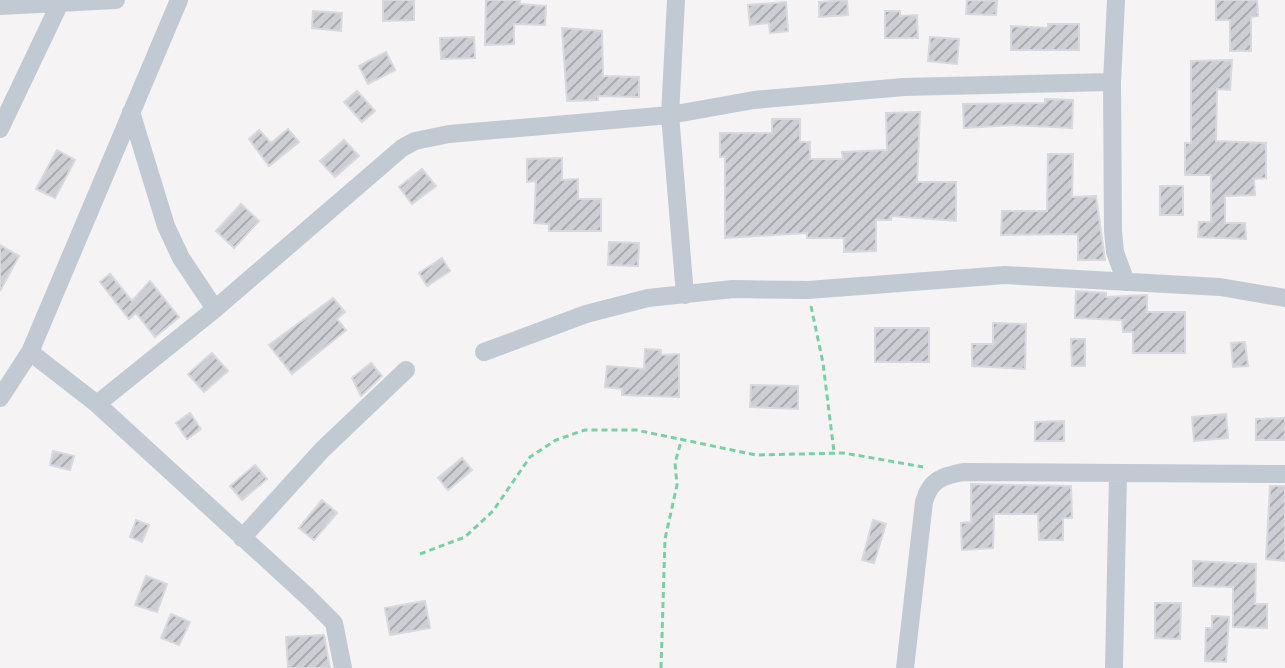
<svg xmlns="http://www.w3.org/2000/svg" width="1285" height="668" viewBox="0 0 1285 668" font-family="Montserrat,sans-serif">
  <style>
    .building { fill: url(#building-hatch); stroke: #d7d9de; stroke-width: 2 }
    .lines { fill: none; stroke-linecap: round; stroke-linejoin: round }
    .path { stroke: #7ad0a6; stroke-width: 3; stroke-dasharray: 6 4; stroke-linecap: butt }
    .minor { stroke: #c1cad2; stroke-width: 18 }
  </style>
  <defs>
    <pattern id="building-hatch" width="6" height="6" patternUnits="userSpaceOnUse" patternTransform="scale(2)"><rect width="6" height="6" fill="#cdcfd5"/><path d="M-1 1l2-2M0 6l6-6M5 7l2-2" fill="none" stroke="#a8abb0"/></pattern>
  </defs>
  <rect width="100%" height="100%" fill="#f5f3f3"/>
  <path class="building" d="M383 0H414V20L383 21Z
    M486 0H520V4L546 6 545 25 514 24V44L485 45Z
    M847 0 848 15 819 17V2Z
    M967 0 997 1 996 15 966 14Z
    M1216 0H1257L1258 16 1251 17V51H1230V20H1216Z
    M786 2 788 31 770 33 769 23 750 25 748 5Z
    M313 11 342 13 341 31 312 28Z
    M885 11H900V16L917 15 918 38H885Z
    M1048 24H1079V50H1011V26L1048 28Z
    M562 28 602 31 603 76 639 77V97L598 96V100L567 101Z
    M474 37 475 58 441 59 440 38Z
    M930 37 959 39 957 64 928 61Z
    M386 52 395 70 368 84 359 66Z
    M1232 60 1230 90 1217 89 1216 141 1266 143V178L1254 179 1255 195 1225 196V223H1245L1246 239 1198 237 1199 222H1211V175H1185V143H1191V61Z
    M357 91 375 111 362 122 344 102Z
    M1045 99 1073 100 1072 128 1013 125 964 128 963 104 1045 103Z
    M920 112 917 182H956V221L891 216V220H876V251L844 252V238H807V233L725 238V157H720V133H772V119H800V142H810V159H843L842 152 887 150 886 113Z
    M288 129 299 142 269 166 249 139 259 130 271 143Z
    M344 140 359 156 335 177 320 161Z
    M57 150 75 160 55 198 36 189Z
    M1048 154H1073L1072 197 1096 196 1105 260H1078V234L1001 235 1002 211H1047Z
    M562 158V180L578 179V199H601V231H549V224L534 223 536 181 527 182V159Z
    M422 169 436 186 412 204 399 187Z
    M1160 186H1183V215H1160Z
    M241 204 259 221 234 248 216 231Z
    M609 242 639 243 638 266 608 265Z
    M0 245 19 256 0 291Z
    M442 258 450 271 427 286 419 273Z
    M110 274 132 301 150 281 179 317 155 337 136 313 129 319 100 282Z
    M1076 291 1106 293V297L1147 295V312H1185V353H1133V332H1123L1122 320 1075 318Z
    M333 298 345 312 337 319 346 330 292 374 269 345Z
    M993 323 1026 324 1025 369 972 366V344H993Z
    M875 328H929V362H875Z
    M1071 339H1085V366H1072Z
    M1245 342 1248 366 1233 367 1231 343Z
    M645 349 661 350V355L679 354V397L622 395V389L605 387 607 366 644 369Z
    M212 353 228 371 204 392 188 374Z
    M371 363 382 376 361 396 352 378Z
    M751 385 798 386V409L750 407Z
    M190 413 201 429 187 439 176 423Z
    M1226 414 1228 438 1194 441 1192 417Z
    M1285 418V440H1256V419Z
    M1064 421V441H1035V422Z
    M53 451 74 456 70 470 50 465Z
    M462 458 472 470 448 490 438 478Z
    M255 465 267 479 242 500 230 486Z
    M971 484 1071 486 1072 518H1063V540H1039L1038 514H994L993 548 962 550 961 523 971 522Z
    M1270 486H1285V561L1266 559Z
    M322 500 337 513 314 540 299 528Z
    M136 520 149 525 142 542 130 537Z
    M873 520 886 524 874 563 862 560Z
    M1193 561 1256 564 1255 604H1267V628L1233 627V587L1193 586Z
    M146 576 167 584 157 612 135 605Z
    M425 601 430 628 390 635 385 608Z
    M1155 603H1181L1180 639 1155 638Z
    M171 614 190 622 179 645 161 638Z
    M1212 616 1229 617 1226 662 1205 661 1206 628H1212Z
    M324 635 330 668H288L286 637Z"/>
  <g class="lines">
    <path class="path" d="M811 306 823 363 834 452
      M420 554 465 537 493 511 530 457 556 440 585 430H636L756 455 844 453 923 467
      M661 668 665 539 677 485 675 463 682 438"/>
    <path class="minor" d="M676 0 670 115 685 295
      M1116 0 1112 82 1113 231 1115 252 1126 282
      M0 6 116 0
      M131 112 166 226 181 258 215 309
      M0 129 60 3
      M30 352 97 404 308 597 334 623 343 668
      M484 352 586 314 648 298 733 289 808 290 1005 275 1220 287 1285 298
      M0 398 30 352 179 0
      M97 404 215 309 402 148 415 141 449 134 670 115 754 100 904 87 1112 82
      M242 538 322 450 406 370
      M905 668 924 502C930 480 942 476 963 472L1285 474
      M1114 668 1118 474"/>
  </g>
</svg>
